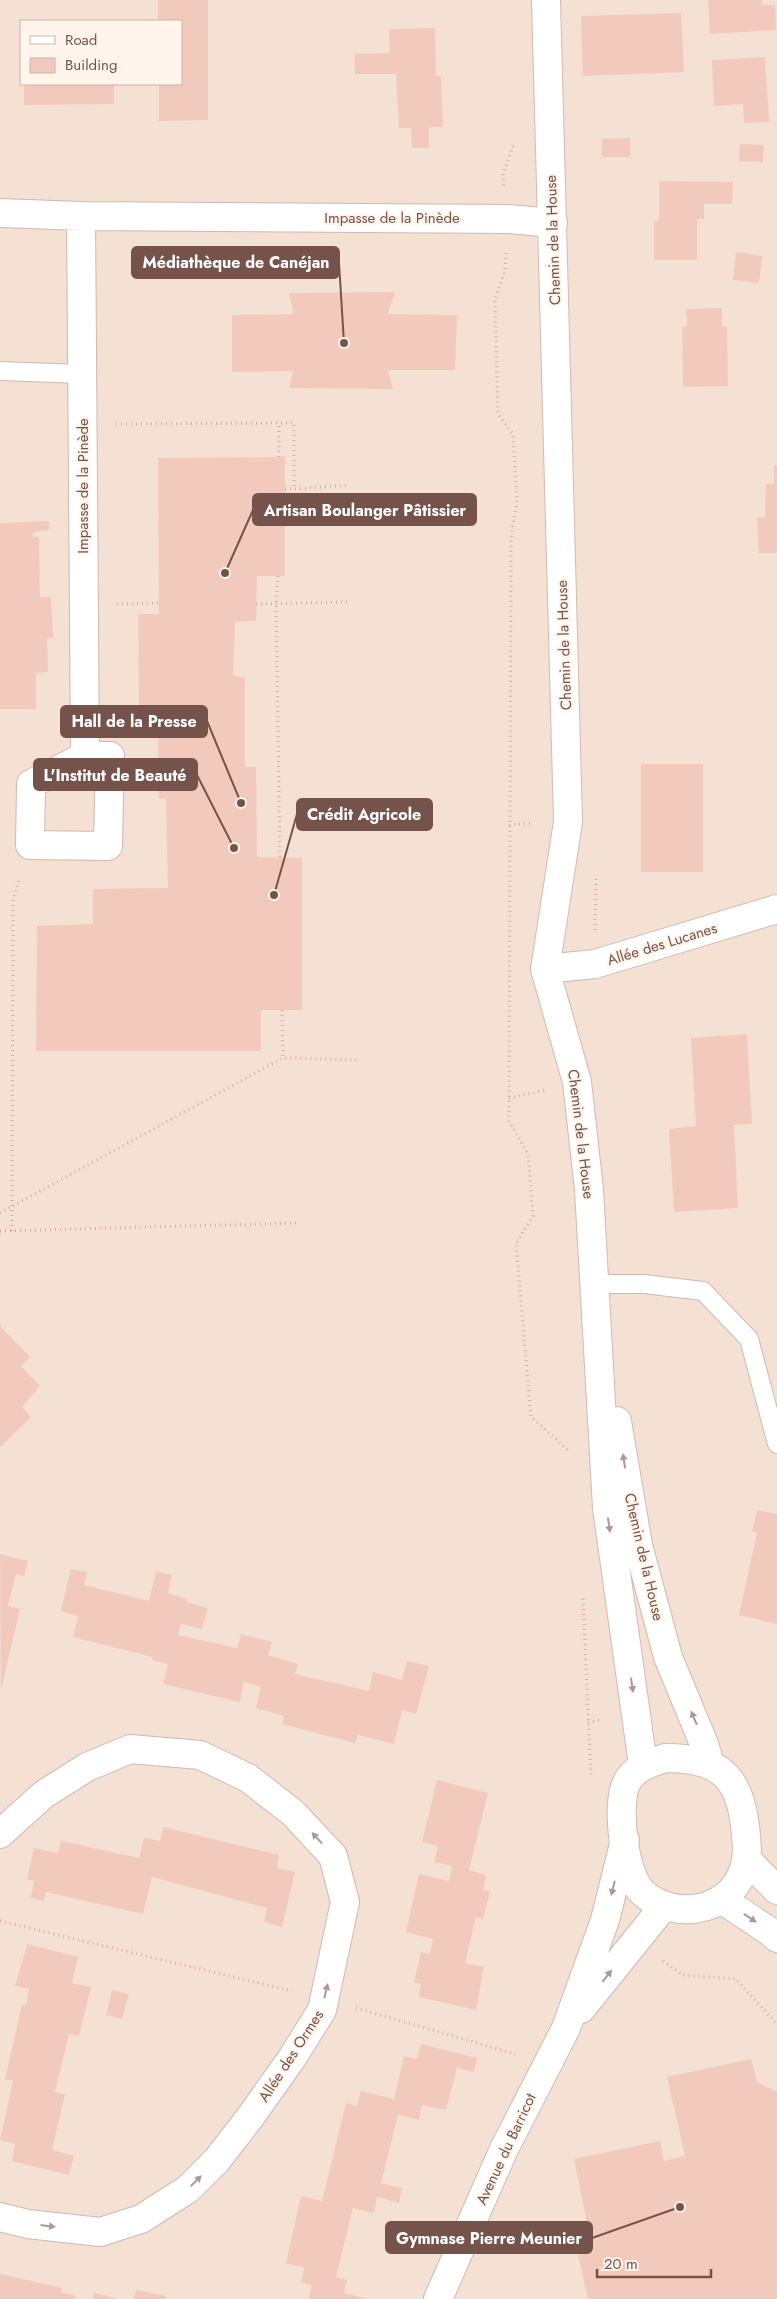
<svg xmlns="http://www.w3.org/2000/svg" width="777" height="2299" viewBox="0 0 777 2299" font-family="Jost,sans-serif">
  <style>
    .residential { fill: #f4e1d4; fill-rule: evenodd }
    .building { fill: #f2cabd }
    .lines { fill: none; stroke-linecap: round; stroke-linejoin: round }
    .lane-casing { stroke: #d0b8ae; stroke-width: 20 }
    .street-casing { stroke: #d0b8ae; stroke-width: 30 }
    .secondary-casing { stroke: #d6b9ae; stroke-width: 30 }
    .path { stroke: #d7ada0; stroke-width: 3; stroke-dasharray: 1 4; stroke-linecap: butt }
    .lane { stroke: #fff; stroke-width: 18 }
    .street { stroke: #fff; stroke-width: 28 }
    .secondary { stroke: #fff; stroke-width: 28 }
    .oneway { fill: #ad9892 }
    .labels { text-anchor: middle; stroke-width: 4; stroke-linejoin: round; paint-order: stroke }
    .street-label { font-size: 15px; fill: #76534a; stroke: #fff5ec }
    .leader { fill: none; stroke: #76534a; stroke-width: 2 }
    .callout-dot { fill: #76534a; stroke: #fff5ec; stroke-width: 2 }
    .callout { fill: #76534a; stroke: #76534a; stroke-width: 2 }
    .callout-label { font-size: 16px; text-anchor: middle; font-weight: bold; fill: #fff }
  </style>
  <rect width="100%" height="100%" fill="#fcf0e6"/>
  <path class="residential" d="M0 0H777V2299H0ZM21 21H181V84H21Z"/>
  <path class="building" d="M158 0H208V120L159 121V84H181V21H158Z
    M708 0H762V5H775L776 30 710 34Z
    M681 13 684 72 583 76 581 16Z
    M435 28 436 76H441L443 127H429V148H412L411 128H399L396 74H355L354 54 390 53 389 29Z
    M765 57 769 122 744 123 743 104 714 106 712 60Z
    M24 84H114V104L24 105Z
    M625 138H630V157H602V139Z
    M740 144 764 145 763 162 739 161Z
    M659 181 733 182 732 204H704V219H697V260H654V221H659Z
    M736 252 762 256 759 283 733 280Z
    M395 292 388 314 457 315 455 370H388L393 389 289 388 293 371 232 372V315L294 314 289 293Z
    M722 308V326L727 327 728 386 683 387 682 327 687 326 686 309Z
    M285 457V576H257L256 621 235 622 233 676 245 677V767H256L257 857 302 858V1010H261V1051H36L37 926 93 924V889L168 888 166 799H159L158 707H139L138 614H159L158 458Z
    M774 466H777V553H759L757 518 765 517 766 484H774Z
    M49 521V530L33 532V537H39L40 597H51L53 638H47L48 672 36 673V709H0V523Z
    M641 764H703V872H641Z
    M747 1034 752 1124 734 1125 738 1208 674 1212 669 1129 696 1126 691 1038Z
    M0 1326 30 1357 21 1366 40 1386 22 1407 31 1417 0 1447Z
    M757 1510 777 1514V1624L739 1615 757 1533 752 1532Z
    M0 1554 28 1561 24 1576 16 1574 8 1606 20 1609 1 1690Z
    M71 1569 87 1572 84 1585 149 1601 156 1571 172 1575 168 1593 187 1599V1602L208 1608 202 1629 181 1624 178 1635 237 1648 241 1634 272 1642 268 1655 298 1664 295 1674 369 1691 373 1672 402 1680 407 1661 429 1666 416 1714 402 1710 394 1744 358 1735 355 1743 282 1724 284 1716 256 1708 261 1687 244 1682 240 1702 163 1684 168 1664 152 1660 153 1657 73 1637 78 1616 61 1611Z
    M437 1780 488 1793 469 1870 486 1875 483 1890 490 1891 483 1919 476 1917 465 1963 484 1967 476 2010 419 1997 421 1984 414 1982 421 1952 430 1954 433 1939 406 1932 419 1874 449 1881 452 1866 434 1862 438 1846 422 1842Z
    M163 1827 279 1855 277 1868 295 1872 282 1927 264 1922 267 1908 152 1877 143 1914 46 1892 44 1901 31 1898 34 1881 27 1879 34 1848 58 1853 61 1841 139 1858 144 1838 160 1841Z
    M27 1944 78 1957 72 1983 91 1987 79 2036 69 2034 55 2092 65 2094 52 2150 74 2156 69 2175 12 2161 15 2144 0 2140 13 2081 5 2079 22 2005 26 2006 29 1989 15 1986Z
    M112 1990 129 1994 122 2019 106 2015Z
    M421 2044 477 2058 474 2072 457 2068 446 2110 422 2105 419 2120 398 2115 381 2183 402 2188 399 2203 377 2197 374 2213 353 2208 336 2277 347 2280 344 2293 368 2299H309L312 2285 301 2282 304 2268 286 2263 301 2196 322 2201 346 2103 357 2106 361 2091 394 2099 404 2056 417 2059Z
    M751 2059 757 2082 777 2092V2299H588L578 2255 593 2252 574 2159 660 2141 664 2161 685 2156 667 2077Z
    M0 2274 62 2288 61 2292 76 2296 75 2299H0Z
    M136 2290 166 2296V2299H134Z
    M94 2293 116 2298V2299H93Z"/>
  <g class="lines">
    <g class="lane-casing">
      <path id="lane" d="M0 371 82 374
        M594 1284H644L703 1291 749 1339 777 1444"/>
    </g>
    <g class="street-casing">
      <path id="street" d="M0 213 81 216 508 219 553 223
        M81 216 85 756 31 784 30 845 108 846 110 756H85
        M545 969 595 964 777 909
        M0 1834 43 1795 87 1767 130 1749 200 1755 248 1778 293 1813 333 1856 345 1902 322 2010 292 2058 251 2116 217 2160 188 2189 141 2219 100 2232 28 2224 0 2217
        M581 2009 664 1906
        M438 2299 504 2149 566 2028 605 1920 625 1840"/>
    </g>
    <g class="secondary-casing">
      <path id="secondary" d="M546 0 568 822 545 969 577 1082 589 1190 607 1508 643 1765
        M617 1421 638 1545 668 1657 704 1744 710 1764
        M665 1758C717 1758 739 1774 745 1826 747 1845 749 1857 742 1874 725 1913 674 1920 643 1893 624 1876 616 1807 626 1784 633 1768 650 1763 665 1758Z
        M748 1861 777 1890
        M721 1899 769 1931 777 1938"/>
    </g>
    <path class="path" d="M504 185 503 174 514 143
      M506 253 505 271 495 300 498 414 513 434 517 501 511 538 509 1121 528 1154 533 1216 516 1244 531 1417 568 1450
      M116 424 294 423V489L349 485
      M279 457V423
      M285 489H294
      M278 576 276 603 280 858
      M117 604 159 603
      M256 604 351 602
      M509 825 533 823
      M595 930 596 876
      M282 1010 283 1058
      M509 1098 545 1090
      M0 1213 283 1058 359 1060
      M0 1231 298 1223
      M12 1231 13 899 20 877
      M583 1599 591 1778
      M588 1722 602 1720
      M0 1921 292 1991
      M663 1961 683 1975 736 1979 777 2024
      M356 2008 515 2054"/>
    <use href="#lane" class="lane"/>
    <use href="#street" class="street"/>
    <use href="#secondary" class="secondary"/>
  </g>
  <defs><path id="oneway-solid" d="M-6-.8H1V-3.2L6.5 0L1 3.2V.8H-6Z" transform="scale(1.25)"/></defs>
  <g class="oneway">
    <use href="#oneway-solid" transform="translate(624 1461) rotate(-99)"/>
    <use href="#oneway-solid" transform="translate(609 1525) rotate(82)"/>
    <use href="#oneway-solid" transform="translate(632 1685) rotate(82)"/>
    <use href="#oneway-solid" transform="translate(694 1718) rotate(-113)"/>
    <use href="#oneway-solid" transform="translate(317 1838) rotate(-132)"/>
    <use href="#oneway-solid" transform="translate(613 1888) rotate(104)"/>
    <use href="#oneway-solid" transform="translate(750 1918) rotate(33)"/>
    <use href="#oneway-solid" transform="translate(607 1976) rotate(-52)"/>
    <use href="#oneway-solid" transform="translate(326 1991) rotate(-77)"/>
    <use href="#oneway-solid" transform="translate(196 2181) rotate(-45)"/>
    <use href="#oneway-solid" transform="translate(48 2226) rotate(7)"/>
  </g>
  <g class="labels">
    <g class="street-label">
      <text x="392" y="223">Impasse de la Pinède</text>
      <text transform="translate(553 240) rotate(-92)" y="5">Chemin de la House</text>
      <text transform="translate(83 486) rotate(-90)" y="5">Impasse de la Pinède</text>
      <text transform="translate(564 645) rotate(-92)" y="5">Chemin de la House</text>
      <text transform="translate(662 944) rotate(-17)" y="5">Allée des Lucanes</text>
      <text transform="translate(581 1134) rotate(83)" y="5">Chemin de la House</text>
      <text transform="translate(644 1557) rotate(77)" y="5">Chemin de la House</text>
      <text transform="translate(291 2056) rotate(-57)" y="5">Allée des Ormes</text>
      <text transform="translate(506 2149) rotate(-65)" y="5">Avenue du Barricot</text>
    </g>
  </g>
  <path class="leader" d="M344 343L339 263M225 573L253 510M241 803L207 721M234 848L197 775M274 895L297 814M680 2207L592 2238"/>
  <g class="callout-dot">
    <circle cx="344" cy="343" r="5"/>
    <circle cx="225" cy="573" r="5"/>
    <circle cx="241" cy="803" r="5"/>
    <circle cx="234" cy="848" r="5"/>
    <circle cx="274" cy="895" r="5"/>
    <circle cx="680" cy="2207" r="5"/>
  </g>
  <g class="callout">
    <rect x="132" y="247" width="207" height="31" rx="5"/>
    <rect x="253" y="494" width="223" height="31" rx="5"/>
    <rect x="61" y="706" width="146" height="31" rx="5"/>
    <rect x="34" y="759" width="163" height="31" rx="5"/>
    <rect x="297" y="799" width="135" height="31" rx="5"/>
    <rect x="386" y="2222" width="206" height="31" rx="5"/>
  </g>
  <g class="callout-label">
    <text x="236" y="268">Médiathèque de Canéjan</text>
    <text x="365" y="516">Artisan Boulanger Pâtissier</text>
    <text x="134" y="727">Hall de la Presse</text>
    <text x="115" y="781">L'Institut de Beauté</text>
    <text x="364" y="820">Crédit Agricole</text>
    <text x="489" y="2244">Gymnase Pierre Meunier</text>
  </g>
  <rect x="20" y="20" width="162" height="65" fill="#fff5ec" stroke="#c8b4ab"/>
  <rect x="30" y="36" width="25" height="8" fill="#ffffff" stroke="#c8b4ab"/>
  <text x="65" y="45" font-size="15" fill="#76534a">Road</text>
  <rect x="30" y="58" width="25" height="15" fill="#f2cabd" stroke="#c8b4ab"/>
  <text x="65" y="70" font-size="15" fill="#76534a">Building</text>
  <path d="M597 2269v8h114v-8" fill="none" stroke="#76534a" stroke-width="2.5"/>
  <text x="604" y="2269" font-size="15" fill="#76534a" stroke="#fff5ec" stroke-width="4" paint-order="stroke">20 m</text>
</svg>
